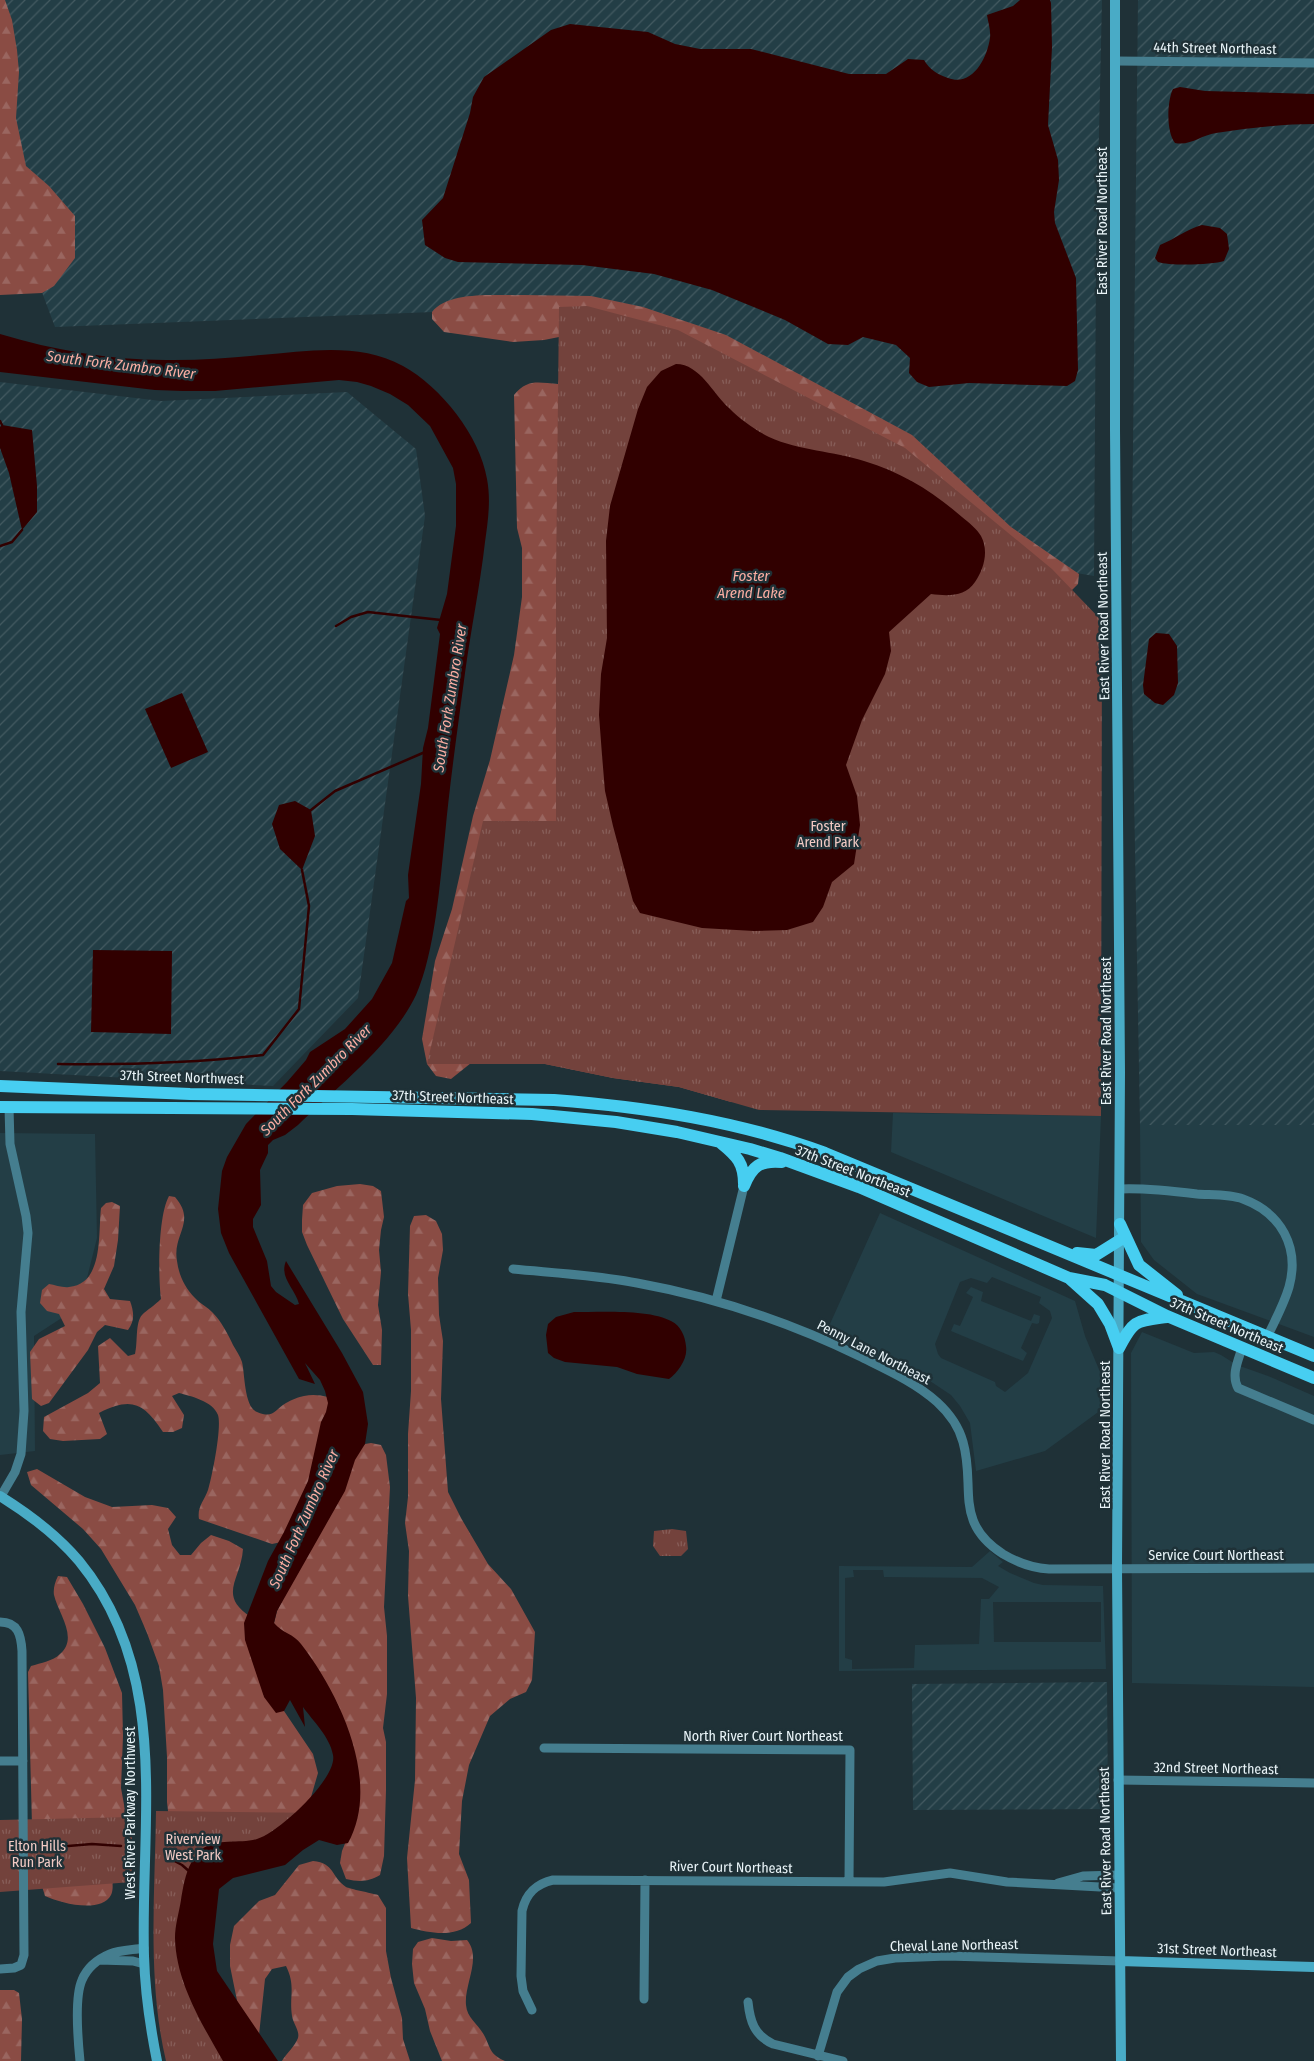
<svg xmlns="http://www.w3.org/2000/svg" width="1314" height="2061" viewBox="0 0 1314 2061" font-family="'Fira Sans Condensed',sans-serif">
  <style>
    .built { fill: #233e46; fill-rule: evenodd }
    .industrial { fill: url(#industrial-furrows) }
    .forest { fill: url(#forest-firs) }
    .park { fill: url(#park-tufts) }
    .water { fill: #310000 }
    .lines { fill: none; stroke-linecap: round; stroke-linejoin: round }
    .stream { stroke: #310000; stroke-width: 2.5 }
    .street { stroke: #457e8f; stroke-width: 9 }
    .secondary { stroke: #49abc6; stroke-width: 10 }
    .primary { stroke: #47cef1; stroke-width: 12 }
    .labels { text-anchor: middle; stroke-width: 5; stroke-linejoin: round; paint-order: stroke }
    .street-label { font-size: 14px; fill: #e9f4f8; stroke: #1f3137 }
    .park-label { font-size: 14px; fill: #f2cac4; stroke: #1f3137 }
    .water-label { font-size: 15px; font-style: italic; fill: #faada2; stroke: #1f3137 }
  </style>
  <defs>
    <pattern id="industrial-furrows" width="10" height="10" patternUnits="userSpaceOnUse" patternTransform="scale(1.25)"><rect width="10" height="10" fill="#233e46"/><path d="M-1 1l2-2M0 10L10 0M9 11l2-2" fill="none" stroke="#435a61"/></pattern>
    <pattern id="forest-firs" width="22" height="20" patternUnits="userSpaceOnUse" patternTransform="scale(1.25)"><rect width="22" height="20" fill="#8a4c44"/><path d="M5 1l3.5 6h-7zM16 11l3.5 6h-7z" fill="#9a6660"/></pattern>
    <pattern id="park-tufts" width="24" height="20" patternUnits="userSpaceOnUse" patternTransform="scale(1.25)"><rect width="24" height="20" fill="#73423c"/><path d="M3 7l-1-3M5 7V3M7 7l1-3M15 17l-1-3M17 17v-4M19 17l1-3" fill="none" stroke="#875e59"/></pattern>
  </defs>
  <rect width="100%" height="100%" fill="#1f3137"/>
  <path class="built" d="M893 1113 1101 1116 1096 1238 891 1152Z
    M1140 1125H1314V1337L1197 1294 1154 1260 1141 1242Z
    M0 1133 95 1134 97 1238 80 1306 34 1336 35 1451 0 1455Z
    M880 1213 1075 1301 1085 1336 1100 1372 1101 1410 1045 1451 976 1471 970 1423 960 1406 951 1395 912 1369 909 1372 825 1335ZM992 1277 1041 1297 1039 1303 1050 1311 1052 1318 1028 1373 1005 1392 996 1386 995 1382 941 1358 938 1354 935 1344 960 1282 971 1278 987 1283Z
    M971 1287 983 1292 981 1301 1031 1321 1034 1314 1040 1316 1039 1323 1037 1324 1032 1323 1021 1348 1027 1353 1023 1361 951 1331 954 1324 960 1326 973 1297 966 1293Z
    M1142 1332 1194 1353 1214 1352 1221 1355 1237 1365 1268 1376 1314 1396V1687L1132 1683 1131 1353Z
    M990 1551 1003 1562 998 1566 1010 1573 1034 1583 1043 1585 1103 1586 1106 1669 839 1671V1566L972 1567ZM853 1570H883L884 1577 982 1578 999 1587 989 1599H981L979 1644 915 1645 914 1668 852 1669V1660L845 1658V1578L854 1577ZM993 1602H1101V1642H994Z"/>
  <path class="industrial" d="M0 0H1102L1096 264 1094 576 1053 569 559 307 55 327 28 255Z
    M1138 0H1314V1125H1140L1131 627Z
    M0 382 161 401 347 392 416 449 425 516 358 998 273 1086 0 1071Z
    M1107 1682 1108 1809 913 1810 912 1684Z"/>
  <path class="forest" d="M0 0H5L12 20 17 50 19 72 16 118 26 166 49 186 75 216V258L54 286 42 293 0 295Z
    M523 295 591 296 643 307 726 335 912 435 1011 527 1079 574 1078 584 1069 593 731 1102 679 1087 613 1078 545 1064 471 1063 451 1079 436 1076 427 1064 422 1039 435 961 452 909 473 816 490 760 514 655 522 597V548L517 528 514 395C528 378 539 383 558 384L570 332 559 337 544 340 513 342 444 332 432 319V312C449 290 498 296 523 295Z
    M360 1184 373 1186 381 1191 384 1217 381 1230 379 1250 381 1272 378 1305 382 1330 381 1365H373L343 1319 307 1245 302 1232V1220L303 1205 312 1193 337 1186Z
    M169 1196 175 1197C197 1222 172 1234 177 1261 179 1276 185 1288 195 1298 200 1304 208 1307 213 1313 221 1321 228 1334 233 1345 236 1350 240 1356 242 1362 245 1374 244 1407 257 1412 274 1419 274 1410 286 1403 291 1400 299 1397 304 1396 317 1393 330 1397 342 1402L286 1541 272 1544 199 1519C197 1507 204 1501 208 1490 212 1477 222 1427 218 1415 213 1401 190 1396 179 1393L172 1396 184 1415 182 1428 173 1432H163C143 1402 131 1397 99 1413L107 1434 100 1439 63 1441 50 1439 43 1431 44 1417 88 1393 100 1383 98 1346 110 1338 128 1356 135 1354C138 1342 135 1323 142 1315 147 1310 155 1305 161 1299 158 1275 158 1216 169 1196Z
    M112 1202 120 1206 118 1240 114 1266 104 1289 110 1299 130 1301C134 1312 135 1321 128 1330L105 1325 97 1332 88 1350 49 1403 41 1406 32 1399 30 1352 39 1339 65 1326 59 1314 47 1311 40 1303 42 1290 49 1284C55 1285 63 1288 69 1287 104 1284 98 1233 101 1208L106 1203Z
    M426 1215 436 1221 442 1234 443 1250 438 1278 439 1315 443 1341 441 1399 448 1492 461 1518 488 1564 511 1589 535 1632 532 1680 526 1692 510 1699 490 1716 469 1765 462 1801 459 1854 469 1880 471 1923C455 1938 430 1933 411 1928L407 1858 415 1780 416 1698 408 1596 409 1551 405 1523 408 1497V1434L411 1391V1330L408 1294 410 1226 414 1216Z
    M371 1443 381 1445 386 1455 390 1487 384 1607 387 1636V1694L383 1728 386 1742V1790L384 1856 380 1875C368 1882 359 1882 346 1879L340 1863 342 1851 348 1836 356 1787 277 1635 274 1623 277 1611 352 1457 365 1444Z
    M37 1469 85 1497 112 1507 152 1505 168 1508 176 1517 168 1529 172 1545 180 1555H191L201 1543 211 1535 229 1541 243 1549C241 1580 217 1595 251 1617L276 1707 284 1711 313 1754 318 1773 309 1804 289 1818 169 1820 167 1802V1757L163 1690 159 1666 147 1633 135 1605 101 1549 83 1529 31 1485 27 1472Z
    M58 1576 67 1577 83 1604 105 1648 122 1693 123 1736 121 1788 127 1821 32 1825 28 1672 31 1666C41 1663 53 1661 60 1654 79 1638 58 1613 54 1595 53 1589 55 1582 58 1576Z
    M313 1861C335 1863 331 1877 346 1887 350 1889 371 1893 378 1895L386 1908V1951L391 1978 402 2018 403 2039 410 2061H282C286 2054 295 2046 298 2038 300 2031 293 2023 292 2016 289 1996 296 1986 286 1966L272 1969 265 1979 259 2035 242 2025 230 1966V1945L234 1926 259 1901 275 1895 299 1865Z
    M112 1875C112 1882 114 1888 111 1895 101 1914 60 1903 45 1896L41 1883Z
    M432 1938 451 1941 467 1940C482 1958 464 1984 466 2005 467 2018 478 2024 484 2035 491 2048 489 2054 505 2061H442L430 2031 425 2009 414 1983 412 1964 413 1949 418 1942Z
    M0 1990H14L19 1993 22 2019 21 2061H0Z"/>
  <path class="park" d="M587 306 678 330 905 448 1052 569 1102 621 1101 1116 759 1110 679 1087 613 1078 545 1064H427L483 821H556V578L559 307Z
    M672 1529 686 1531 688 1549 681 1556H660L653 1546 654 1531Z
    M156 1811 330 1813 228 1865 196 1915 248 2061H166C147 1981 155 1893 156 1811Z
    M132 1817V1882L0 1892V1820Z"/>
  <path class="water" d="M1020 0H1050L1051 3 1052 47 1048 125 1058 160 1059 180 1054 212 1055 223 1076 278 1078 370 1075 381 1067 386 969 383 929 387 917 382 909 373 910 358 896 345 863 337 848 345 828 344 785 320 712 290 654 274 582 265 458 262 445 258 425 245 422 220 443 198 470 113 473 97 484 77 551 30 570 24 648 32 675 44 700 49H751L849 74H886L908 59 924 60C930 70 937 74 948 78 972 87 987 59 990 38 991 31 988 22 987 15L1013 6Z
    M1180 87 1205 91 1314 94V124C1282 124 1248 128 1216 133 1201 135 1191 146 1175 143 1166 132 1167 101 1173 89Z
    M1202 225 1220 228 1227 234 1229 249 1224 261C1213 265 1169 266 1158 262L1155 258 1160 245C1175 239 1187 229 1202 225Z
    M0 334C57 351 114 361 174 360 203 360 232 358 261 355 309 351 359 342 403 366 441 387 480 436 487 479 491 500 488 521 485 542 480 586 471 629 465 673 458 726 450 781 445 835 440 883 435 952 416 995 393 1044 336 1088 298 1125L285 1135 273 1140 268 1145V1153L260 1170 261 1205 253 1219V1227L267 1261 271 1286 276 1292 295 1305 299 1304C295 1288 279 1278 286 1261L342 1353 363 1392 368 1424 365 1444 355 1460 345 1491 277 1611 274 1623C282 1633 294 1634 301 1644 339 1693 382 1782 348 1843L337 1845 319 1840 303 1850 285 1865 233 1878 219 1889 213 1944 217 1971 278 2061H223C202 2024 176 1982 175 1938 175 1925 179 1913 181 1900 184 1882 187 1862 202 1849 217 1838 240 1844 257 1839 278 1833 338 1778 333 1755 330 1737 313 1721 303 1707L305 1727 290 1700 284 1711 276 1713 264 1697 245 1640 244 1623 268 1561 284 1532 308 1481 321 1422 326 1412 328 1403 325 1391 320 1380 305 1363 315 1384 299 1379 229 1253 221 1233 218 1209 222 1171 227 1157 246 1124 287 1082 306 1060 310 1052 345 1029 372 999 392 963 406 901 409 898 408 875 421 784 423 748 428 728 440 634 437 628 447 594 456 526V484L453 468 430 426 408 405 390 394 371 386 357 382 339 380 215 391H183L155 390 0 372Z
    M676 364C700 364 713 394 729 408 741 420 755 430 769 437 800 451 833 451 864 461 903 473 932 491 962 517 968 522 977 529 981 536 989 551 984 569 975 582 965 597 948 596 931 594L889 632 891 651 885 674 862 720 846 765 857 796 860 825 854 864 832 882 823 907 813 922 787 930 754 931 702 928 640 913 633 901 613 826 605 791 602 755 599 715 601 674 607 638 606 541 610 506 638 409 647 387 661 371Z
    M2 425 32 430 37 486V512L22 530 9 473 0 448V427Z
    M1156 633 1169 634 1177 646 1178 683 1174 695 1163 705 1155 703 1144 694 1143 685 1149 639Z
    M182 693 208 752 171 768 145 709Z
    M295 801 311 810 315 836 302 870 280 849 272 824 279 805Z
    M93 950 172 951 171 1034 91 1032Z
    M574 1312C599 1312 650 1309 671 1321 681 1326 685 1336 686 1346 688 1359 678 1372 669 1379L637 1374 617 1367 565 1362 554 1358 548 1353 546 1335 548 1324 556 1317Z"/>
  <g class="lines">
    <path class="stream" d="M0 421 2 425
      M0 546 12 542 22 530
      M336 626 351 617 368 612 441 620
      M311 810 335 791 425 752
      M58 1064C127 1065 195 1063 263 1055L299 1009 309 906 302 870
      M44 1848 92 1844 121 1846
      M169 1858 182 1865 190 1872"/>
    <path class="street" d="M1116 61 1314 63
      M1121 1189C1146 1188 1172 1191 1197 1194 1211 1195 1230 1194 1243 1199 1281 1213 1300 1247 1289 1287 1284 1304 1275 1321 1267 1337
      M513 1269C555 1273 596 1275 637 1283 714 1297 789 1322 859 1356 885 1369 915 1382 937 1402 949 1413 959 1427 963 1442 976 1487 953 1522 1003 1554 1018 1563 1032 1568 1049 1569L1314 1568
      M716 1301 744 1186
      M1242 1348C1238 1361 1231 1375 1238 1388L1314 1420
      M1 1496 15 1472 21 1454 24 1411 21 1312 28 1233 26 1216 10 1144 9 1107
      M0 1622C18 1622 21 1635 22 1651L24 1955 21 1965 14 1968 0 1969
      M544 1748 850 1750 849 1882
      M0 1761H23
      M1118 1780 1314 1783
      M1058 1883 1083 1876 1119 1875
      M99 1960 133 1961 144 1964
      M644 1999 645 1880
      M748 2002C750 2021 754 2035 773 2044L843 2061
      M532 2010 523 1991 521 1976 522 1911C526 1893 536 1884 553 1880L884 1882 950 1873 1007 1882 1119 1888
      M818 2056 837 1992 848 1977 859 1969 877 1961 895 1958 947 1956 1120 1961
      M80 2061C78 2041 74 1998 82 1980 87 1968 98 1959 110 1954 120 1950 133 1950 144 1948"/>
    <path class="secondary" d="M1115 0V430L1120 1072 1117 1568 1121 2061
      M0 1496C29 1514 57 1535 79 1561 172 1674 140 1822 144 1956 145 1991 150 2026 157 2061
      M1120 1961 1314 1967"/>
    <path class="primary" d="M0 1086 190 1094 554 1100C646 1107 738 1121 825 1153L1314 1356
      M0 1107 352 1109 532 1114 616 1122 677 1132 750 1149 780 1158 859 1187 1069 1278 1105 1285 1167 1316 1314 1378
      M721 1143C737 1156 744 1163 744 1184
      M744 1186C752 1166 760 1160 782 1162
      M1120 1224 1139 1265 1177 1295
      M1077 1253 1096 1255 1120 1240
      M1069 1278 1098 1304 1110 1324 1119 1348
      M1119 1348C1134 1319 1136 1321 1167 1317"/>
  </g>
  <g class="labels">
    <g class="street-label">
      <text transform="translate(1215 48) rotate(1)" y="5">44th Street Northeast</text>
      <text transform="translate(1102 221) rotate(-90)" y="5">East River Road Northeast</text>
      <text transform="translate(1103 626) rotate(-91)" y="5">East River Road Northeast</text>
      <text transform="translate(1106 1031) rotate(-90)" y="5">East River Road Northeast</text>
      <text transform="translate(182 1077) rotate(2)" y="5">37th Street Northwest</text>
      <text transform="translate(453 1097) rotate(2)" y="5">37th Street Northeast</text>
      <text transform="translate(853 1171) rotate(21)" y="5">37th Street Northeast</text>
      <text transform="translate(1227 1325) rotate(23)" y="5">37th Street Northeast</text>
      <text transform="translate(874 1352) rotate(27)" y="5">Penny Lane Northeast</text>
      <text transform="translate(1105 1435) rotate(-90)" y="5">East River Road Northeast</text>
      <text x="1216" y="1560">Service Court Northeast</text>
      <text x="763" y="1741">North River Court Northeast</text>
      <text transform="translate(1216 1768) rotate(1)" y="5">32nd Street Northeast</text>
      <text transform="translate(130 1813) rotate(-90)" y="5">West River Parkway Northwest</text>
      <text transform="translate(1105 1841) rotate(-91)" y="5">East River Road Northeast</text>
      <text transform="translate(731 1867) rotate(1)" y="5">River Court Northeast</text>
      <text transform="translate(954 1945) rotate(-1)" y="5">Cheval Lane Northeast</text>
      <text transform="translate(1217 1950) rotate(2)" y="5">31st Street Northeast</text>
    </g>
    <g class="park-label">
      <text x="828" y="831">Foster<tspan x="828" dy="16">Arend Park</tspan></text>
      <text x="193" y="1844">Riverview<tspan x="193" dy="16">West Park</tspan></text>
      <text x="37" y="1851">Elton Hills<tspan x="37" dy="16">Run Park</tspan></text>
    </g>
    <g class="water-label">
      <text transform="translate(121 365) rotate(7)" y="5">South Fork Zumbro River</text>
      <text x="751" y="581">Foster<tspan x="751" dy="17">Arend Lake</tspan></text>
      <text transform="translate(450 698) rotate(-81)" y="5">South Fork Zumbro River</text>
      <text transform="translate(316 1080) rotate(-45)" y="5">South Fork Zumbro River</text>
      <text transform="translate(304 1519) rotate(-66)" y="5">South Fork Zumbro River</text>
    </g>
  </g>
</svg>
